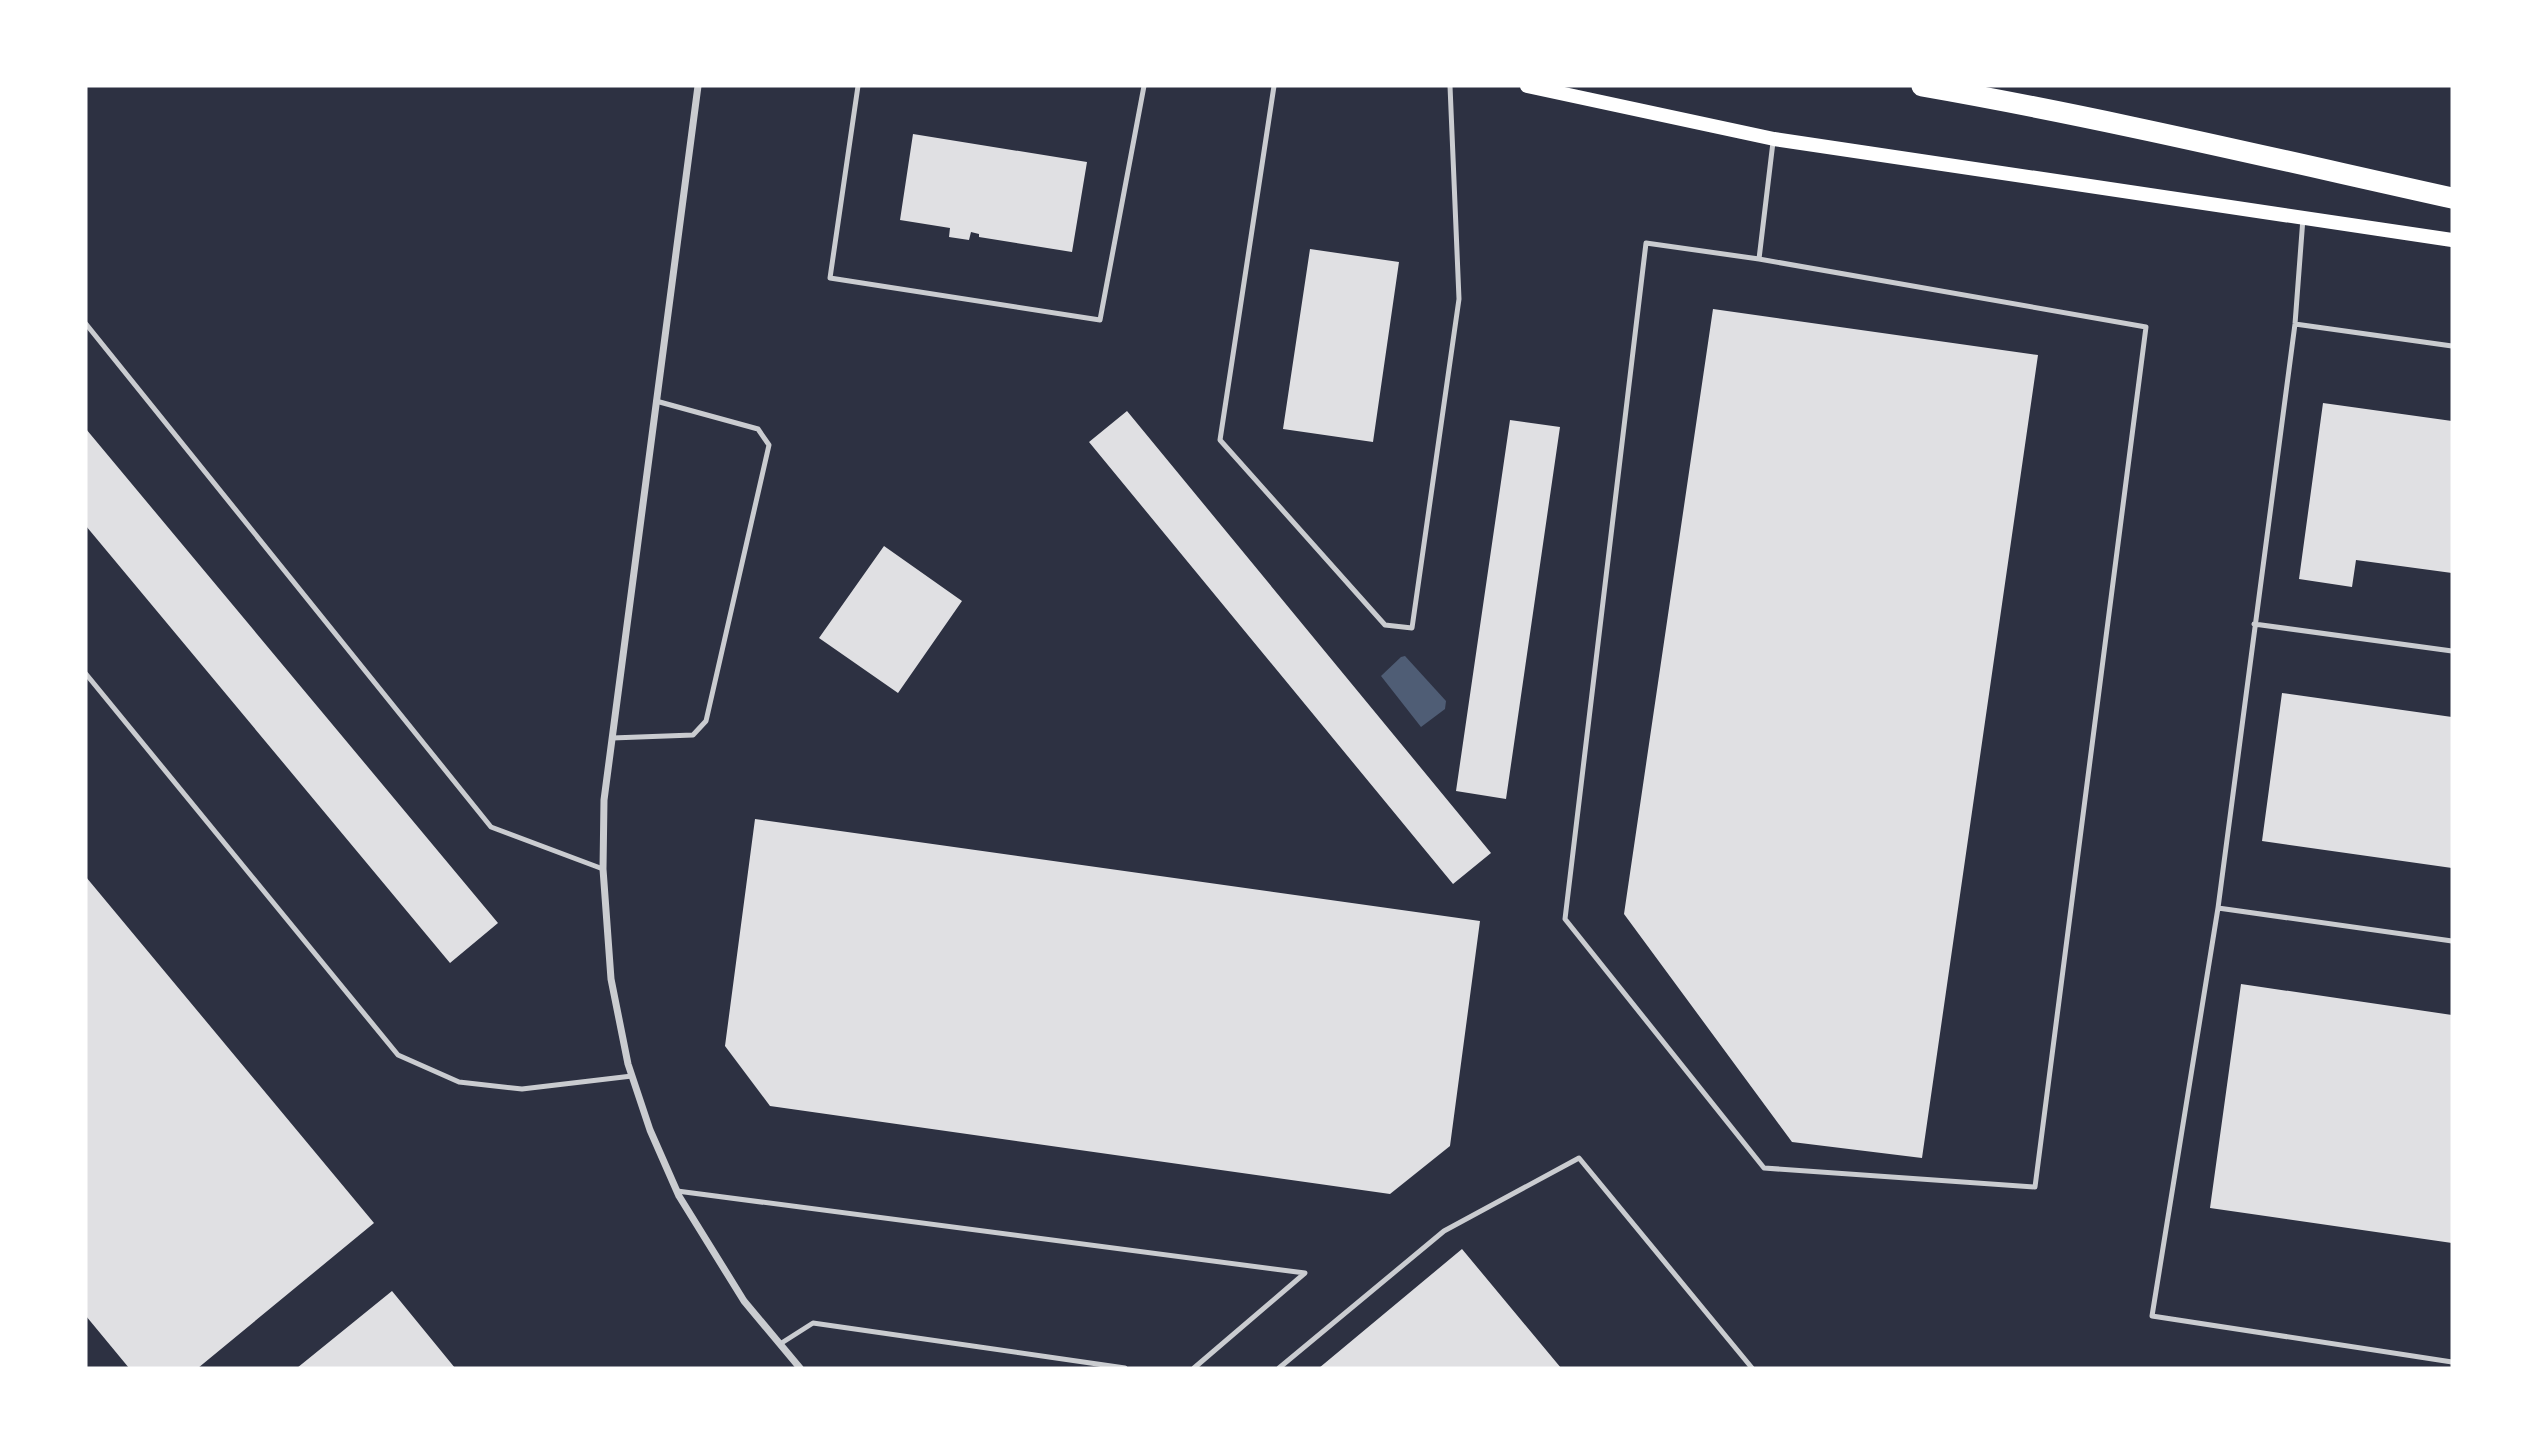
<svg xmlns="http://www.w3.org/2000/svg" width="2538" height="1454" viewBox="0 0 2538 1454" font-family="Bitter,serif">
  <style>
    .water { fill: #4f5d75 }
    .building { fill: #e0e0e3 }
    .lines { fill: none; stroke-linecap: round; stroke-linejoin: round }
    .service { stroke: #caccd0; stroke-width: 5 }
    .minor { stroke: #caccd0; stroke-width: 7 }
    .secondary { stroke: #fff; stroke-width: 14 }
    .motorway { stroke: #fff; stroke-width: 21 }
  </style>
  <rect width="100%" height="100%" fill="#2d3142"/>
  <path class="water" d="M1405 656 1446 701 1445 709 1421 727 1381 676 1401 657Z"/>
  <path class="building" d="M913 134 1087 162 1072 252 979 237V234L971 232 969 240 949 237 950 228 900 220Z
    M1310 249 1399 262 1373 442 1283 429Z
    M1713 309 2038 355 1922 1158 1792 1142 1624 914Z
    M2323 403 2452 421V573L2356 560 2352 587 2299 579Z
    M1127 411 1491 853 1453 884 1089 442Z
    M1510 420 1560 427 1506 799 1456 791Z
    M86 429 498 923 450 963 86 526Z
    M884 546 962 601 898 693 819 638Z
    M2282 693 2452 717V868L2262 841Z
    M755 819 1480 921 1450 1146 1390 1194 770 1106 725 1046Z
    M86 877 374 1223 198 1368H129L86 1316Z
    M2241 984 2452 1015V1243L2210 1208Z
    M1462 1249 1561 1368H1319Z
    M392 1291 455 1368H297Z"/>
  <g class="lines">
    <path class="service" d="M858 86 830 278 1100 320 1144 86
      M1274 86 1220 440 1385 625 1412 628 1459 299 1450 86
      M2303 218 2295 324 2218 908 2452 941
      M1759 259 2146 327 2035 1187 1764 1168 1565 919 1646 243 1759 259 1773 142
      M86 324 491 827 603 869
      M2295 324 2452 346
      M2254 624 2452 651
      M86 674 398 1055 459 1082 522 1089 632 1076
      M612 738 693 735 706 721 769 445 758 429 656 401
      M2218 908 2152 1316 2452 1362
      M677 1191 1305 1273 1194 1368
      M780 1344 813 1323 1125 1368
      M1279 1368 1444 1231 1579 1158 1752 1368"/>
    <path class="minor" d="M698 86 604 800 603 869 611 979 628 1064 650 1130 679 1196 744 1301 800 1368"/>
    <path class="secondary" d="M1527 86 1774 139 2452 240"/>
    <path class="motorway" d="M1922 86C2100 117 2276 159 2452 198"/>
  </g>
  <rect width="2538" height="1454" fill="none" stroke="#ffffff" stroke-width="175"/>
</svg>
